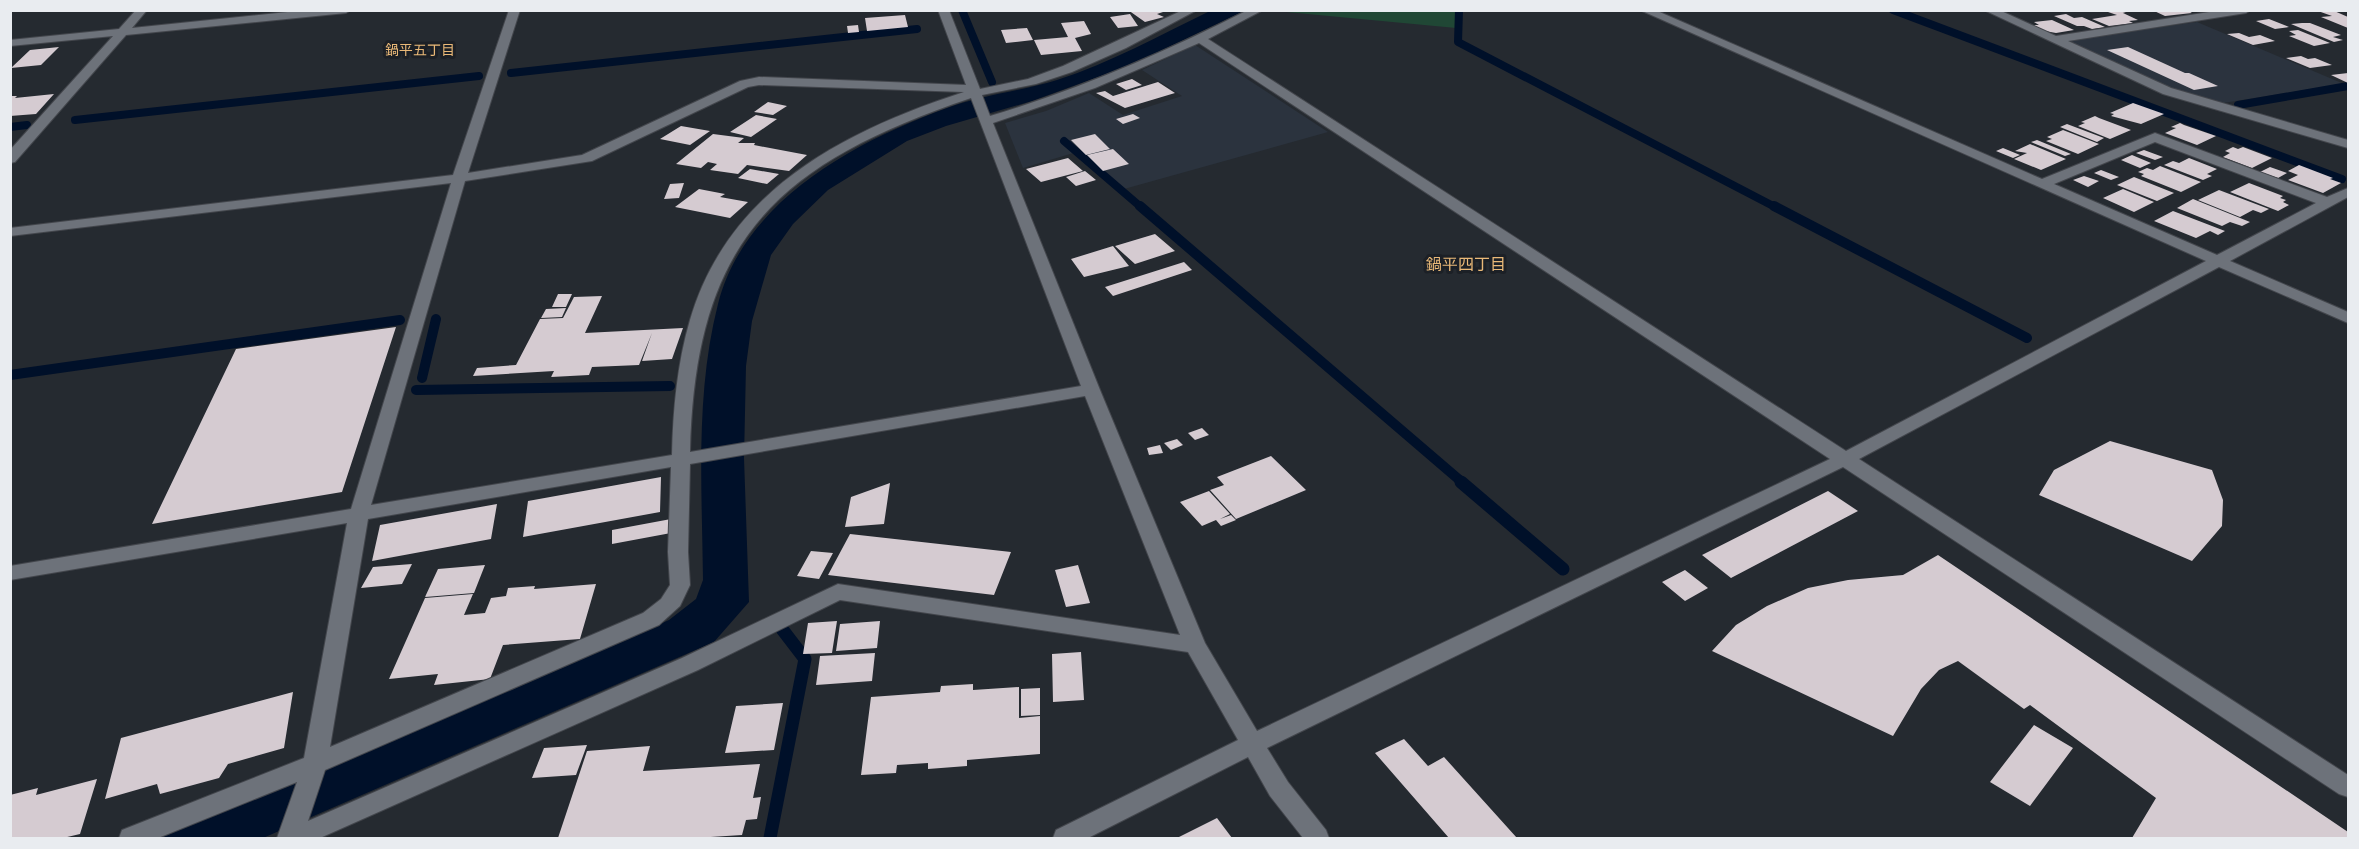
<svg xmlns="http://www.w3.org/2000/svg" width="2359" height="849" viewBox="0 0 2359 849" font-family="Figtree,'Noto Sans JP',sans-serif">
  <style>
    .built { fill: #2b333e }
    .green { fill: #204735 }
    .water { fill: #001029 }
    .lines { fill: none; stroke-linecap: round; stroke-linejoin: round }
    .stream-far2 { stroke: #001029; stroke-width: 8 }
    .stream-far1 { stroke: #001029; stroke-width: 10 }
    .stream { stroke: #001029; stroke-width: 13 }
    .building { fill: #d5cbd1 }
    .minor-casing { stroke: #43464c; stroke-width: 2 }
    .minor { fill: #6d727a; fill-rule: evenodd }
    .labels { text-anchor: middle; stroke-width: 6; stroke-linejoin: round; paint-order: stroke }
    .far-neighbourhood-label { font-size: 14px; fill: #eab978; stroke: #1c2026 }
    .neighbourhood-label { font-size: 16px; fill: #eab978; stroke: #1c2026 }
  </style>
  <rect width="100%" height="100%" fill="#252a30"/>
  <path class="built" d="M2197 22 2344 84 2223 103 2176 90 2067 43 2070 40Z
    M1195 45 1328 132 1124 189 1080 151 1023 168 1005 123 1046 111 1089 93 1123 115 1182 96 1142 70Z"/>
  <path class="green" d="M1276 11H1455L1456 28Z"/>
  <path class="water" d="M1210 11H1244L1131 65 1032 101 946 126 907 141 828 190 793 224 771 255 752 321 746 366 744 458 749 602 714 642 263 838H159L354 758 669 620 696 599 703 580C702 488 695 394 718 304 744 201 854 142 947 108 982 95 1021 91 1057 80 1110 63 1160 35 1210 11Z"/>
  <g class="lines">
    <path class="stream-far2" d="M962 10 992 82
      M1459 10 1458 42 1777 208
      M1893 10 2342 179
      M511 73 917 29
      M2238 105 2348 86
      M75 120 479 76
      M10 127 27 125
      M1064 141 1142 208"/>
    <path class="stream-far1" d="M1140 206 1463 483
      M1774 206 2027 338
      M10 375 400 320
      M422 378 436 319
      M416 390 670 386"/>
    <path class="stream" d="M1461 482 1563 569
      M770 838 805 659 782 629"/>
  </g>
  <path class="building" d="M1128 10H1166V11L1157 14 1164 17 1145 22Z
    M2116 10 2126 13H2123L2138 20 2129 21 2133 23 2109 26 2092 19 2117 15 2108 12Z
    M2152 10H2187L2192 13 2165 16Z
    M2332 10 2348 17V28L2321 17 2332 16 2318 11Z
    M1130 14 1138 26 1118 28 1110 17Z
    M2066 14 2074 18 2082 17 2105 27 2092 29 2084 26H2077L2054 16Z
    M905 15 908 27 867 31 865 18Z
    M2269 19 2289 27 2275 29 2256 21Z
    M2052 20 2074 30 2056 33 2045 31 2033 25H2039L2034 22Z
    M1084 21 1091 34 1075 38 1082 51 1041 55 1034 40 1068 37 1061 23Z
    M2302 23H2310L2341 35 2333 37 2343 40 2334 42 2291 24Z
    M858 25 859 32 848 33 847 26Z
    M1027 28 1033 40 1006 43 1001 30Z
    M2298 30 2330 43 2314 46 2289 36 2296 35 2289 31Z
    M2239 33 2249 37 2260 35 2275 41 2253 45 2227 34Z
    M59 47 41 65 11 68 30 50Z
    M2128 47 2185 73H2189L2218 86 2194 90 2107 50Z
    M2301 56 2308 59 2315 58 2332 65 2310 68 2286 58Z
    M2348 73V83L2331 75Z
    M1132 79 1142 85 1126 90 1116 84Z
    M1158 82 1175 93 1125 108 1096 93 1105 91 1113 96Z
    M54 94 36 114 10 116V96H17L15 98Z
    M768 102 787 106 773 115 754 112Z
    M2133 103 2164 114 2141 124 2111 116 2114 114 2110 113Z
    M1133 114 1140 118 1123 124 1116 119Z
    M756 115 777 119 751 137 730 132Z
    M2095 116 2099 118 2131 130 2110 139 2078 126 2085 123 2081 122Z
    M2180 123 2184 125 2216 136 2197 145 2165 133 2176 128 2171 127Z
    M2067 124 2104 138 2097 142 2060 127Z
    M681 126 710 131 690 145 660 139Z
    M2063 130 2099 144 2078 154 2046 141 2052 139 2047 137Z
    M713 134 744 138 738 143H755L754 145 807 155 789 171 747 165 738 174 710 170 717 164 708 162 701 168 676 164Z
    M1095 134 1110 149 1086 155 1071 140Z
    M2037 140 2071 154 2065 156 2031 142Z
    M2030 144 2066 159 2041 170 2014 159 2027 153 2015 151Z
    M2233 147 2238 149 2243 147 2272 158 2252 168 2223 157 2230 153 2225 151Z
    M2003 148 2020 155 2013 158 1996 151Z
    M1113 149 1129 164 1103 171 1087 155Z
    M2144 150 2163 157 2155 160 2136 153Z
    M2132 155 2151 163 2140 168 2121 160Z
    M1068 158 1083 171 1041 182 1026 169Z
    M2189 158 2217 169 2207 174 2212 176 2203 180 2164 165 2173 161 2179 163Z
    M2299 165 2333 178 2330 179 2341 183 2323 193 2288 180 2298 175 2288 171Z
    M2160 166 2201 182 2181 192 2141 176 2144 174 2138 172 2147 168 2153 170Z
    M2270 167 2287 173 2278 178 2260 172Z
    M750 169 779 174 767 184 738 178Z
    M2101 170 2119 177 2111 180 2094 173Z
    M1085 171 1096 180 1076 186 1066 177Z
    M2084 176 2099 181 2088 187 2073 180Z
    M2134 177 2174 193 2157 201 2117 185Z
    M684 183 679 198 664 199 670 184Z
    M2249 183 2283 196 2280 198 2286 200 2283 202 2289 205 2278 211 2230 192Z
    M699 189 725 194 720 197 748 202 730 218 675 207Z
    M2123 189 2154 202 2134 212 2103 198Z
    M2219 190 2269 209 2261 213 2253 210 2240 217 2198 200Z
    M2193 199 2250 222 2242 226 2230 222 2222 226 2177 208Z
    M2173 211 2225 231 2218 235 2210 231 2196 238 2154 221Z
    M1155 234 1175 251 1135 264 1115 246Z
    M1113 246 1129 266 1084 277 1071 259Z
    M1184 262 1192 270 1113 296 1105 287Z
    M558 294H572L566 307H552Z
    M602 296 585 333 683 328 672 359 642 361 652 333 639 365 592 367 589 375 551 377 554 371 473 376 477 368 516 365 540 319 563 318 574 297Z
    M566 308 562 317 541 318 546 309Z
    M396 327 342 492 152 524 236 349Z
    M1202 428 1209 435 1195 440 1188 433Z
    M1177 439 1183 445 1171 450 1164 443Z
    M2110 441 2212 470 2223 500 2222 526 2192 561 2039 495 2054 470Z
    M1160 445 1163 453 1149 455 1147 448Z
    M1271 456 1306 490 1236 519 1210 490 1224 485 1217 477Z
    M661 477 660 512 523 537 528 501Z
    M890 483 884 524 845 527 851 497Z
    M1209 491 1230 514 1220 519 1231 515 1236 520 1221 526 1216 520 1202 526 1180 502Z
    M1828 491 1858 511 1731 578 1702 555Z
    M497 504 491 539 372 561 380 525Z
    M671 519V533L612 544V530Z
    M850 534 1011 552 994 595 828 575Z
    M811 551 833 553 819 579 797 576Z
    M1938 555 2348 832V838H2132L2156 798 2030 705 2024 709 1958 661 1939 670 1921 689 1893 736 1712 651 1736 625 1767 606 1808 588 1848 580 1903 575Z
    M412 564 402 584 361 588 373 567Z
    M485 565 474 593 425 597 438 569Z
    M1078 565 1090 603 1066 607 1055 570Z
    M1685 570 1708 588 1685 601 1662 582Z
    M596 584 580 639 503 645 490 679 434 685 438 674 389 679 425 598 473 594 464 615 485 613 491 598 506 596 508 588 535 586 534 589Z
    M837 621 832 653 803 654 808 623Z
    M880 621 877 648 836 651 840 624Z
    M1081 652 1084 700 1053 702 1052 654Z
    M875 653 872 681 816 685 820 656Z
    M973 684V690L1019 687V718L1040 716V754L967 760V766L928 769V763L897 765 896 773 861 775 871 697 940 692 941 686Z
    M1040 688V715L1021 716V689Z
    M293 692 284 748 228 764 219 778 160 794 157 784 105 799 121 738Z
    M783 703 774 750 725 753 736 706Z
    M2034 725 2073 748 2030 806 1990 782Z
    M1404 739 1428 766 1444 757 1517 838H1449L1375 753Z
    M587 745 576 775 532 778 544 748Z
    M650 746 643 771 760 764 753 798 761 797 757 819 746 820 742 835 695 838H558L587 751Z
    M97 779 80 834 63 838H10V795L38 788 36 795Z
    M1217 818 1232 838H1177Z"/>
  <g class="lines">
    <g class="minor-casing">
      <path id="minor" d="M136 10H147L132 28 307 10H351L346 13 126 35 15 162 10 163V150L113 36 10 46V40L119 29Z
        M509 10H520L468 173 582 155 740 81 759 77 966 85 938 10H949L980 89 1028 79 1063 66 1183 10H1197L1126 48 1072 72 1036 84 982 95 990 116C1080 89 1165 52 1248 10H1263L1208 39 1846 451 2206 261 1640 10H1655L2042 179 2155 133 2327 197 2348 188V197L2230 261 2348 312V323L2219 267 1859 459 2348 775V797L2339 794 1843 467 1267 748 1288 782 1326 830 1329 838H1303L1270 796 1248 757 1088 838H1053L1056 830 1238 740 1188 652 840 600 698 670 320 838H277L297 782 158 838H119L122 830 304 758 347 523 10 580V566L351 509 451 183 10 236V228L453 175ZM1199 43 1830 459 1257 731 1205 643 1100 390 993 123 1095 88ZM759 85 964 92C844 131 728 190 690 320 677 364 673 410 672 455L371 505 465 181 592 161 748 87ZM971 98 1081 386 690 452C695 239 777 164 971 98ZM2155 142 2316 203 2217 255 2054 184ZM1085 396 1180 635 838 584 682 658 308 821 325 770 659 625 680 606 690 585 688 552 690 464ZM671 467 668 552 670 585 661 599 643 613 330 747 368 519Z
        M1984 10H1999L2056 36 2222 10H2251L2246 13 2068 41 2171 88 2348 140V148L2163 94Z"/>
    </g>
    <use href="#minor" class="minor"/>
  </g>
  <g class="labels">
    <g class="far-neighbourhood-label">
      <text x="420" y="55">鍋平五丁目</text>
    </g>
    <g class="neighbourhood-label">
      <text x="1466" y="270">鍋平四丁目</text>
    </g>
  </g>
  <rect width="2359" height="849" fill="none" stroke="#e9ecf0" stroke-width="24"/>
</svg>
